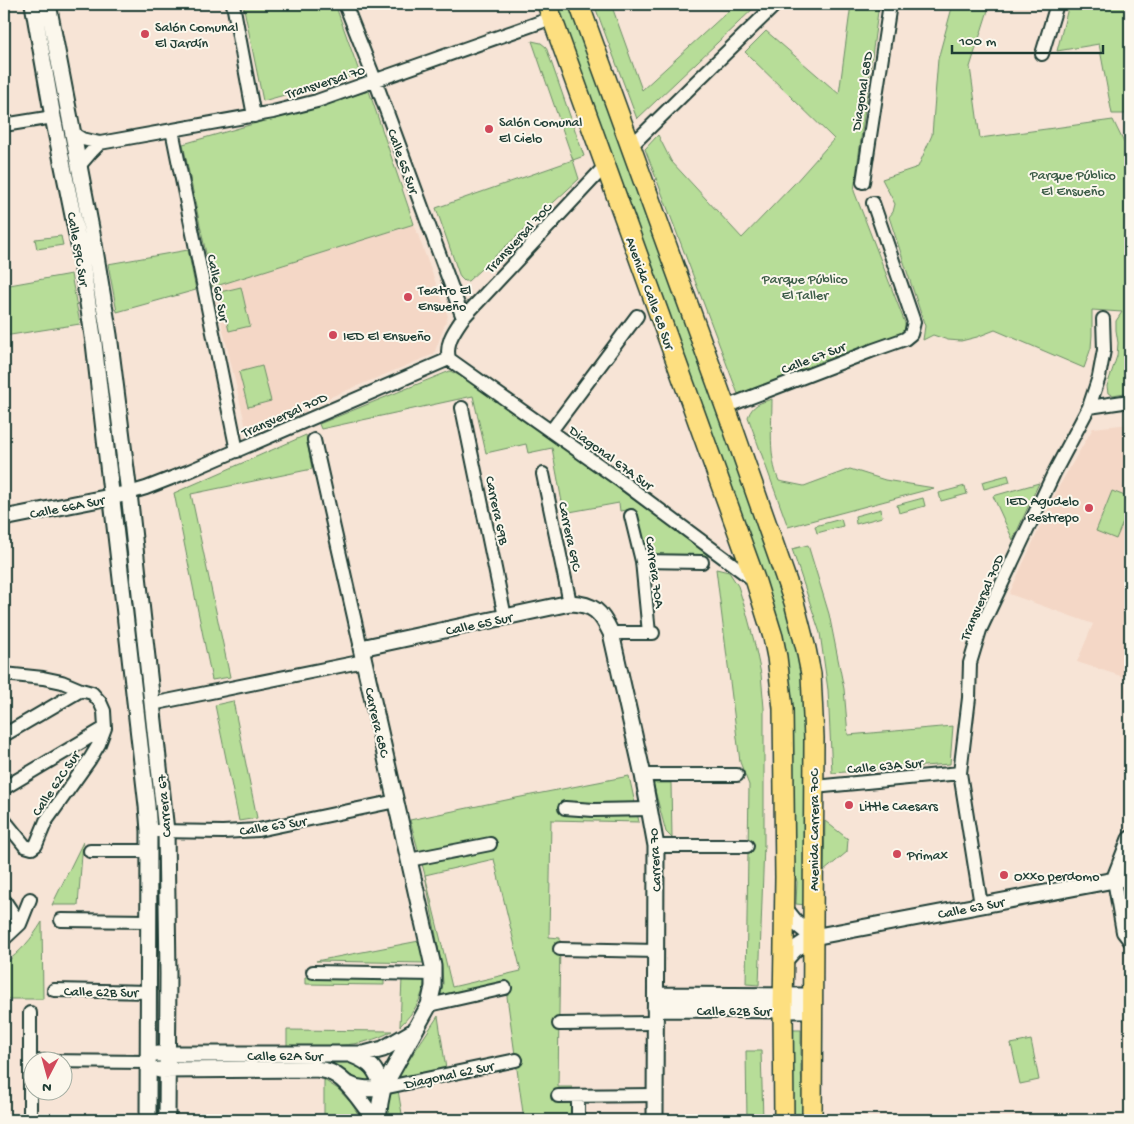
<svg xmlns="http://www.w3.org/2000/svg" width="1134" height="1124" viewBox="0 0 1134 1124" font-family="'Gochi Hand',sans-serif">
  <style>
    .built { fill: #f4d7c6 }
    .green { fill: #b7dd98; stroke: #6b8d66; fill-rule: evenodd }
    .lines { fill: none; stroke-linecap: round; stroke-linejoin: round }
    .minor-casing { stroke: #1f3d34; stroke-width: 16 }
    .tertiary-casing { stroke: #1f3d34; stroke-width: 19 }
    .primary-casing { stroke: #1f3d34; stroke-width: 22 }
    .minor { stroke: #fbf7ec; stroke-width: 12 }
    .tertiary { stroke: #fbf7ec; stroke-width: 15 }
    .primary { stroke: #fddf80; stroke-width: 19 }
    .poi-dot { fill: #d1495b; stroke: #fbf7ec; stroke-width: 2 }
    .labels { text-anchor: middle; stroke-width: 4; stroke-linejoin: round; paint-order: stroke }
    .poi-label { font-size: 14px; fill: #1f3d34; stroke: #fbf7ec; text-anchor: start }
    .street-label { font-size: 14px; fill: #1f3d34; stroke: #fbf7ec }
    .park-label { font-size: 14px; fill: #3d5d48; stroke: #fbf7ec }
  </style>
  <rect width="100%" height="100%" fill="#f7e4d6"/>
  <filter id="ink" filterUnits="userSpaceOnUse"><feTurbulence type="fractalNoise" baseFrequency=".02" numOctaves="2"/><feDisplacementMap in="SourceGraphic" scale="10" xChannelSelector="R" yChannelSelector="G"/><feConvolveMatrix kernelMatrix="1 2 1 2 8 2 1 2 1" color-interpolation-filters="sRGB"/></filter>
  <g filter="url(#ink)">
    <path class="built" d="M414 224 448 316 434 354 247 432 213 287Z
      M1130 424V679L1077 662 1093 624 1009 594 1058 488 1093 428Z"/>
    <path class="green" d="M243 4H335L360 74 263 101Z
      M555 4H572L787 602 805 679 806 905 796 904 797 882 792 860 789 703Z
      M594 4H611L642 90 736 4H758L637 119Z
      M851 4H879L854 191 905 323V331L900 336 738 394 645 149 658 135 671 161 742 238 794 184 834 139 745 52 766 31 839 94Z
      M953 4H990L970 67 980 138 1113 120 1130 155V392L1113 395 1108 393 1107 386 1117 356 1118 343 1116 330V321L1122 312 1092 310V335L1091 348 1084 368 995 330 977 337 961 341 948 340 933 335 923 340 925 326 889 217 893 212 895 204 882 179 918 167 932 135 938 59Z
      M1069 4H1130V114H1112L1099 44 1057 51Z
      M532 41 541 43 546 47 584 156 573 160 579 179 468 281H464L460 277 436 208 573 160Z
      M369 91 414 224 213 287 183 144Z
      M61 236 63 245 37 249 35 239Z
      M188 250 196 290 117 312 108 264Z
      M71 274 80 324 4 336V286Z
      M241 287 250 326 229 331 220 292Z
      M262 366 271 401 248 407 239 372Z
      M450 371 469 380 711 556 643 557 634 509 620 511 619 503 564 513 552 448 528 453 526 444 486 453 473 396 321 429 319 424Z
      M772 399C772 425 768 456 779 481L804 486 850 469 885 480 934 488 788 527 748 417C753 404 760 403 772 399Z
      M306 435 312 469 191 494 230 677 212 680 174 493Z
      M1008 475 1010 482 984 489 982 482Z
      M1039 483 1013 540 993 496Z
      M965 486 967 494 941 501 939 493Z
      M1112 491 1130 498V506L1116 539 1096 531Z
      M923 498 925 506 899 513 897 505Z
      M881 509 882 517 856 524 855 516Z
      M841 519 843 526 817 533 815 526Z
      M808 545 829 614 844 689 848 735 953 726 950 764 832 773 828 690 820 633 792 549Z
      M716 569 729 572 738 586 746 611 754 641 761 674 764 708V844L759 985 746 984 749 785 740 762Z
      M233 701 257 818 239 821 215 705Z
      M629 776 639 822 551 820 549 937 560 938 558 1087H572L573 1120H524L505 982 441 995 443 983 442 969 425 875 410 820 516 798ZM494 859 521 971 452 987 425 875Z
      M653 783H671L672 838 666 832Z
      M825 821 848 839 847 852 824 871Z
      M83 842 78 905H52Z
      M42 922 43 999H4V964C21 951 31 940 42 922Z
      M419 941 425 963 316 961Z
      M305 977 384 979V985L305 984Z
      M402 978 425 979C422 1000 415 1011 400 1026Z
      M438 1016 446 1069 397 1078Z
      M287 1030 392 1031C360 1050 322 1045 287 1046Z
      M790 1030H801V1072L805 1120H790Z
      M1031 1040 1039 1080 1020 1084 1011 1044Z
      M746 1051H761L763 1120H747Z
      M183 1060H349L360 1064 372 1077V1081L368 1084 349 1079 183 1064Z
      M324 1080 338 1089 351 1103 362 1120H324Z
      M398 1090 403 1120H386L387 1106 390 1092Z"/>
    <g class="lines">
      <g class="minor-casing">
        <path id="minor" d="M233 4 254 116
          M345 4 375 80 463 318
          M1042 54 1057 4
          M4 125 53 117
          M172 130 237 451
          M72 133 82 139 100 143 273 112 317 101 552 18
          M630 147 695 83 776 4
          M79 166 91 152 100 143
          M863 182 890 4
          M449 359 621 481 755 581
          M449 359C445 343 454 331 463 318L605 166
          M725 407 871 351 905 339 911 334 914 322 873 203
          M1089 407 1130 401
          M462 408 505 617
          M551 431 637 316
          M314 440 361 648
          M543 474 570 603
          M129 493 146 488 187 472 449 359
          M631 516 642 561 649 633
          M642 561 702 562
          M611 633H653
          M4 674 43 678 62 682 81 690 92 693 100 702 104 711 105 728 99 744 90 759 46 821 36 845 32 848 25 846 4 820
          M152 704 364 661
          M4 735 81 690
          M643 775H737
          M814 787 960 773
          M4 788 105 728
          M565 808 594 810 649 809
          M156 831 223 832 258 830 396 801
          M656 846H747
          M90 851H149
          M409 860 490 844
          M1114 880 1123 932 1130 941
          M4 900 20 924
          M981 905 960 773 969 698 970 663 980 630 1054 473 1089 407 1099 377 1104 350 1103 319
          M61 920 149 921
          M4 939 20 924 30 899
          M560 949 656 951
          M313 972 434 974
          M54 990 149 992
          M429 1005 505 988
          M30 1013V1120
          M559 1024 655 1023
          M40 1061 149 1062
          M383 1088 516 1060
          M558 1096 655 1095
          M578 1120V1096"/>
      </g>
      <g class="tertiary-casing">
        <path id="tertiary" d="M33 4 53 117 80 250 94 343 147 806 149 831 148 1120
          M48 4 94 244 109 335 129 493 166 831 168 974 167 1120
          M4 518 120 495
          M1114 880 1130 839
          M784 908 796 923 813 937
          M784 961 795 949 813 937 1130 877
          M656 995 812 996
          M655 1009 812 1010
          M158 1054H364L383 1049 414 1031
          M352 1055C372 1063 375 1068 383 1088
          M159 1070 316 1069C322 1070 327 1070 332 1073 348 1080 364 1106 375 1120
          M346 1083C359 1090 369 1089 383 1088
          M378 1120 380 1103 383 1088 429 1005 433 987V966L361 648 570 603C594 604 601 612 611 633L643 775 656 846 655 1120"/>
      </g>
      <g class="primary-casing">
        <path id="primary" d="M547 4 756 582 773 637 777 657 783 708 785 877 783 1010 784 1120
          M579 4 733 428 774 545 794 602 806 649 811 674 814 738 812 1120"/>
      </g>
      <use href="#minor" class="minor"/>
      <use href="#tertiary" class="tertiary"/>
      <use href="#primary" class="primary"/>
    </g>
  </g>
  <g class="poi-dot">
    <circle cx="145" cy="34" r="5"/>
    <circle cx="489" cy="129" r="5"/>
    <circle cx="408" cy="297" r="5"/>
    <circle cx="333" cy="335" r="5"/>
    <circle cx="1089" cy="508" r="5"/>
    <circle cx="849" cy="805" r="5"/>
    <circle cx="897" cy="854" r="5"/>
    <circle cx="1004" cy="875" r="5"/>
  </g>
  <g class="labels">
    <g class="poi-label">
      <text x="155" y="31">Salón Comunal<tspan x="155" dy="16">El Jardín</tspan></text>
      <text x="499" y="126">Salón Comunal<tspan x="499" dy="16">El Cielo</tspan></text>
      <text x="418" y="294">Teatro El<tspan x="418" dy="16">Ensueño</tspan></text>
      <text x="343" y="340">IED El Ensueño</text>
      <text x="1079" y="505" text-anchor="end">IED Agudelo<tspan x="1079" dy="16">Restrepo</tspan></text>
      <text x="859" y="810">Little Caesars</text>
      <text x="907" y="859">Primax</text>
      <text x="1014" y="880">Oxxo perdomo</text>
    </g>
    <g class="street-label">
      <text transform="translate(325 81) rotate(-18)" y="5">Transversal 70</text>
      <text transform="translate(861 91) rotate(-81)" y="5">Diagonal 68D</text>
      <text transform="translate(404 161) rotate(70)" y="5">Calle 65 Sur</text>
      <text transform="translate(518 237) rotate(-47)" y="5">Transversal 70C</text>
      <text transform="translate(79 249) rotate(80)" y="5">Calle 59C Sur</text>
      <text transform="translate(219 288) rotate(79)" y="5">Calle 60 Sur</text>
      <text transform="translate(651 293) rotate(70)" y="5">Avenida Calle 68 Sur</text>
      <text transform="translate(813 357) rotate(-21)" y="5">Calle 67 Sur</text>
      <text transform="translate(284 414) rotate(-24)" y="5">Transversal 70D</text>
      <text transform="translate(612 457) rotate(36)" y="5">Diagonal 67A Sur</text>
      <text transform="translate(67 506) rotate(-11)" y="5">Calle 66A Sur</text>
      <text transform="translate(498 510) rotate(78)" y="5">Carrera 69B</text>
      <text transform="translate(571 536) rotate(78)" y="5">Carrera 69C</text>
      <text transform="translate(656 572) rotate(82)" y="5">Carrera 70A</text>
      <text transform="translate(981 597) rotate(-67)" y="5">Transversal 70D</text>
      <text transform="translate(479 623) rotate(-12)" y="5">Calle 65 Sur</text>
      <text transform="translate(378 722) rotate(77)" y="5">Carrera 68C</text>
      <text transform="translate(885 765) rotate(-5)" y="5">Calle 63A Sur</text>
      <text transform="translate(55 783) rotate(-56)" y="5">Calle 62C Sur</text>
      <text transform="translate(163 806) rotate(-95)" y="5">Carrera 67</text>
      <text transform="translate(273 825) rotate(-9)" y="5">Calle 63 Sur</text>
      <text transform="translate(813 830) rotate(-90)" y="5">Avenida Carrera 70C</text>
      <text transform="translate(654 860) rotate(-93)" y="5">Carrera 70</text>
      <text transform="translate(971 907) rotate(-11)" y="5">Calle 63 Sur</text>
      <text transform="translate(101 991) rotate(1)" y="5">Calle 62B Sur</text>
      <text x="734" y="1015">Calle 62B Sur</text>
      <text x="285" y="1060">Calle 62A Sur</text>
      <text transform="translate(449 1074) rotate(-12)" y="5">Diagonal 62 Sur</text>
    </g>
    <g class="park-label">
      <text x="1073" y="179">Parque Público<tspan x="1073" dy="16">El Ensueño</tspan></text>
      <text x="805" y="283">Parque Público<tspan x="805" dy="16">El Taller</tspan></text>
    </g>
  </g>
  <rect width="1134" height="1124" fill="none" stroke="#fbf7ec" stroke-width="20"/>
  <rect x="10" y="10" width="1114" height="1104" fill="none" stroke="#1f3d34" stroke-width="2" filter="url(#ink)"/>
  <g transform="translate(48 1076) rotate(186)"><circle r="24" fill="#fbf7ec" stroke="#a3ada2"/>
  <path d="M0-4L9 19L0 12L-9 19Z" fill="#d1495b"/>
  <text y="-8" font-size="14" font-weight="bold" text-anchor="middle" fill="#1f3d34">N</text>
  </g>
  <path d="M952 45v8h151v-8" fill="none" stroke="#1f3d34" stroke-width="2.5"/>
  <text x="959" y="45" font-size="15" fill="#1f3d34" stroke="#fbf7ec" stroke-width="4" paint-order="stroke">100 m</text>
</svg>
